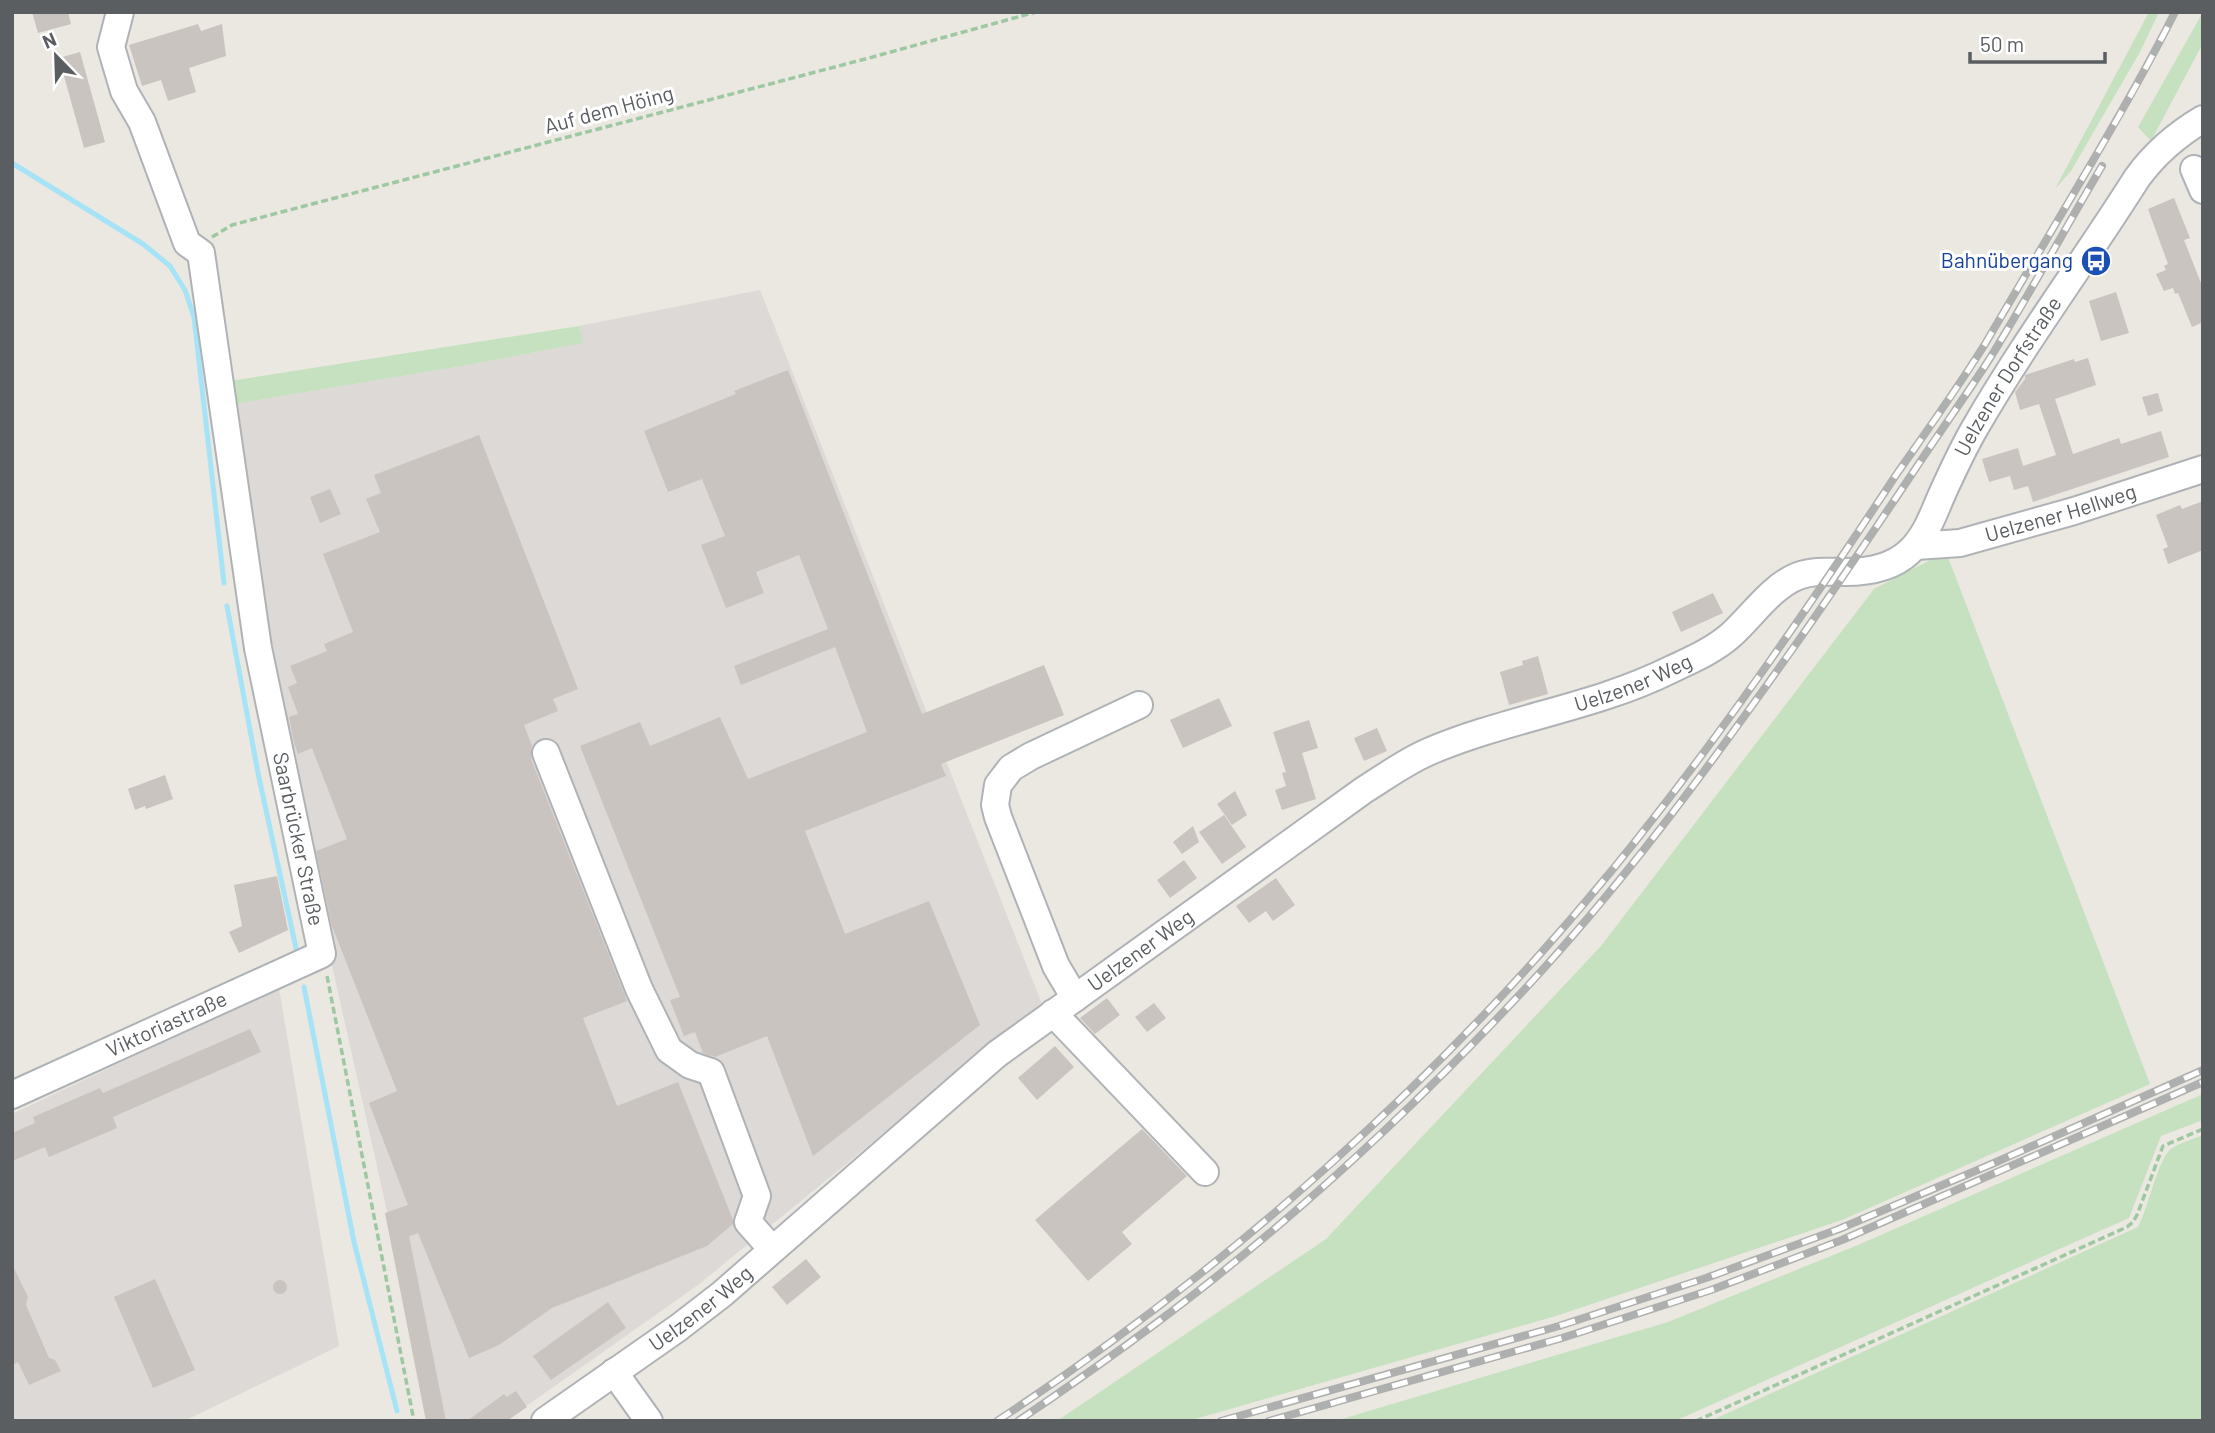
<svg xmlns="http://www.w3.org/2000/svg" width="2215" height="1433" viewBox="0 0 2215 1433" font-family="Barlow,sans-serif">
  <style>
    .industrial { fill: #ddd9d6 }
    .green { fill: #c6e1c0 }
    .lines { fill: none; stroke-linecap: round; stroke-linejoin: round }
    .stream { stroke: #a6e3f6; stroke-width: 5 }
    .building { fill: #c9c4c0 }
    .minor-casing { stroke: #afb3b6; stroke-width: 30 }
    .path { stroke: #9ec8a1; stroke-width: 3.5; stroke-dasharray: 7 3.5; stroke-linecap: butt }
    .minor { stroke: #fff; stroke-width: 26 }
    .rail-casing { stroke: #aeafaf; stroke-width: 8 }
    .rail { stroke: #fff; stroke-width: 5; stroke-dasharray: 16; stroke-linecap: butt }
    .labels { text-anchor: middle; stroke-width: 6; stroke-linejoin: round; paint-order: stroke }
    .street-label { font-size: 21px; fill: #5a5e61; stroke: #fff }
    .transit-label { font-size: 21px; fill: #164399; stroke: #fff; text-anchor: end }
  </style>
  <rect width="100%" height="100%" fill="#ebe7e1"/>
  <path class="industrial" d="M760 290 1042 1004 698 1285 505 1421H434L320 912 257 598 235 404 474 364 582 343 579 326Z
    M279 988 339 1346 184 1421H12V1114Z"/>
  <path class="green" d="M2149 12H2159L2140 52 2071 171 2055 189Z
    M2203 12V43L2151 141 2138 127Z
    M579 326 583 343 474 364 235 404 230 381Z
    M1946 552 2150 1084 1842 1220 1556 1316 1188 1421H1057L1326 1239 1601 946 1874 589Z
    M2203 1094V1120L2161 1136 2129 1218 1675 1421H1335L1668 1322 1858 1245Z
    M2203 1135V1421H1710L2138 1227C2148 1209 2158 1158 2171 1149 2180 1143 2193 1139 2203 1135Z"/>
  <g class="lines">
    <path class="stream" d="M12 163 143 244 170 266 185 290 194 317 224 583
      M227 606 258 773 296 948
      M304 987 354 1242 397 1411"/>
  </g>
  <path class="building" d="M32 12H68L71 24 38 33Z
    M198 24 201 31 222 24 226 56 189 68 196 92 168 101 161 80 142 86 129 45Z
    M80 52 105 142 84 148 59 58Z
    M2174 198 2190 238 2184 240 2203 288V322L2192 327 2178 293 2175 294 2173 288 2164 291 2156 274 2166 270 2164 266 2168 264 2148 209Z
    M2116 292 2129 333 2101 341 2089 301Z
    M2088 358 2096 385 2055 399 2073 454 2119 438 2121 444 2161 431 2169 457 2033 502 2028 486 2014 490 2010 476 1989 482 1982 459 2018 448 2023 466 2056 455 2039 404 2020 410 2015 392 2025 379V375L2074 359 2075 362Z
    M788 370 922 714 1044 665 1064 715 941 764 946 776 805 831 845 934 929 901 980 1025 813 1156 767 1036 715 1057 703 1053 695 1032 684 1036 670 1000 680 997 580 746 640 722 650 746 720 717 748 779 867 732 835 647 741 685 734 666 828 629 799 555 756 572 764 593 726 608 701 545 725 536 702 479 668 492 644 431 736 394 734 391Z
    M2158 393 2163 411 2148 416 2142 397Z
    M479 435 578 689 553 699 558 711 524 725 532 746 531 759 627 1001 583 1018 617 1106 678 1082 733 1220V1224L707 1246 552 1308 499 1345 469 1358 418 1233 409 1236 446 1421H426L385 1213 408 1205 369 1103 397 1091 332 926 316 851 347 839 312 748 298 754 294 743 289 717 298 714 288 687 297 683 290 666 327 651 324 644 353 632 323 554 380 532 366 499 381 493 374 475Z
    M330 489 341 514 320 523 310 497Z
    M2203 501V550L2168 564 2163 549 2168 547 2156 515 2180 505 2182 509Z
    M1713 593 1723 613 1681 632 1672 612Z
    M1538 656 1548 694 1509 705 1500 672 1523 665 1522 661Z
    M1219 698 1232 726 1183 748 1170 720Z
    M1309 720 1318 748 1302 753 1316 799 1282 810 1275 790 1286 786 1282 773 1286 772 1273 732Z
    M1377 728 1387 751 1364 761 1354 738Z
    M165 775 173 799 146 809 145 806 135 810 128 789Z
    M1235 791 1247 815 1232 825 1217 804Z
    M1224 815 1246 847 1222 864 1199 832Z
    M1193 826 1199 842 1182 854 1173 842Z
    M1184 860 1197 878 1170 898 1157 880Z
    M277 876 288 930 239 953 229 932 242 926 234 885Z
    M1276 878 1295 905 1273 921 1266 911 1249 923 1236 906Z
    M1107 998 1120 1015 1095 1034 1080 1018Z
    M1154 1003 1166 1018 1147 1032 1135 1017Z
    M250 1029 261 1052 113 1117 117 1128 49 1157 45 1147 12 1161V1133L35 1123 33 1117 100 1088 103 1093Z
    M1055 1046 1074 1067 1037 1100 1018 1078Z
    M1142 1129 1187 1176 1122 1232 1132 1244 1088 1281 1035 1220Z
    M806 1259 821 1277 787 1305 772 1287Z
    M12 1264 28 1297 26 1305 49 1358 55 1360 61 1371 29 1385 18 1362 12 1365Z
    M155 1279 195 1370 153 1388 114 1297Z
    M273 1287a7 7 0 1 1 14 0a7 7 0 1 1-14 0Z
    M608 1302 626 1328 551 1380 533 1356Z
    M516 1391 527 1407 507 1421H467L504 1394 507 1397Z"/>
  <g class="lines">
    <g class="minor-casing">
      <g id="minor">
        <path d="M2194 169 2203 190"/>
        <path id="s1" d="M1916 546 1960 543 2074 511 2203 469"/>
        <path d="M546 753 639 989 669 1050 690 1065 711 1072 757 1196 748 1222 772 1249"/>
        <path d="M1075 998 1056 966 998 817 995 805 998 785 1011 768 1031 756 1139 705"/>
        <path d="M1053 1013 1205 1172"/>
        <path id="s2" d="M12 1095 322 954 258 648 201 253 187 243 142 122 124 91 111 47 120 12"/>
        <path d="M614 1372 649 1421"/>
        <path id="s3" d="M545 1421 678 1328 722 1294 997 1054 1364 790C1385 777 1405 762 1428 752 1507 718 1594 708 1672 669 1693 659 1714 650 1731 635 1752 616 1772 586 1798 576 1814 570 1830 572 1845 572 1868 572 1893 567 1909 552 1926 537 1934 512 1943 492 1953 470 1963 448 1976 426 2025 341 2084 262 2137 178 2155 153 2176 135 2203 119"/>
      </g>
    </g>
    <path class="path" d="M212 237 232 225 869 58 1036 12
      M327 976 414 1421
      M1696 1421 2127 1227 2133 1222 2137 1215 2163 1146 2203 1129"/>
    <use href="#minor" class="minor"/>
    <g class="rail-casing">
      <path id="rail" d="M997 1421C1228 1269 1438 1082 1613 869 1715 744 1807 610 1896 475 1926 432 1957 389 1985 344 2015 293 2045 242 2075 191 2110 132 2144 74 2175 12
        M1018 1421C1086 1375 1152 1328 1216 1277 1325 1190 1428 1093 1523 991 1621 886 1706 771 1789 654 1836 588 1881 520 1926 453 1948 420 1971 388 1992 355 2030 293 2065 229 2102 166
        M1221 1421 1559 1326 1706 1278 1839 1229 1994 1163 2203 1070
        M1269 1421 1562 1338 1711 1290 1842 1240 2203 1082"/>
    </g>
    <use href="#rail" class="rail"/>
  </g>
  <defs>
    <g id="bus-disc" transform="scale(1.575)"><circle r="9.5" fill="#1a4fb4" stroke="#fff"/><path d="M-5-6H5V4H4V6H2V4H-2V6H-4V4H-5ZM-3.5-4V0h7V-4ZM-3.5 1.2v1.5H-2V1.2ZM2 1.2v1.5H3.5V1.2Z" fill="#fff"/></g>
  </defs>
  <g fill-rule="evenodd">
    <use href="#bus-disc" x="2096" y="261"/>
  </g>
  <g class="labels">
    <g class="street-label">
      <text transform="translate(609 110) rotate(-15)" y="7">Auf dem Höing</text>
      <text dy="7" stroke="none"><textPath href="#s3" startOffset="1844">Uelzener Dorfstraße</textPath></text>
      <text dy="7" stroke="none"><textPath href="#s1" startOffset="149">Uelzener Hellweg</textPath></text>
      <text dy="7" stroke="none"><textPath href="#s3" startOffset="1326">Uelzener Weg</textPath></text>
      <text transform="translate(298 839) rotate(78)" y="7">Saarbrücker Straße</text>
      <text dy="7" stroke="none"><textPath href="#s3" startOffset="760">Uelzener Weg</textPath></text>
      <text dy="7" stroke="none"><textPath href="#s2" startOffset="170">Viktoriastraße</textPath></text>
      <text dy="7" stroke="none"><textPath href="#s3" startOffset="192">Uelzener Weg</textPath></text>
    </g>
    <g class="transit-label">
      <text x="2073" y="268">Bahnübergang</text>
    </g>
  </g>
  <rect width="2215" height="1433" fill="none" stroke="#5a5e61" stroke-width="28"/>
  <g transform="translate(56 56) rotate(337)" stroke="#ffffff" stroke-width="5" paint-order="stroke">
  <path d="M0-5L12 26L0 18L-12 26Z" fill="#5a5e61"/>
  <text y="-10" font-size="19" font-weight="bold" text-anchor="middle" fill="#5a5e61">N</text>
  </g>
  <path d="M1970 52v10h135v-10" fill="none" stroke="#5a5e61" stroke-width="3.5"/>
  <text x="1980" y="52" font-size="21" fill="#5a5e61" stroke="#ffffff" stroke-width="5" paint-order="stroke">50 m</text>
</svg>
